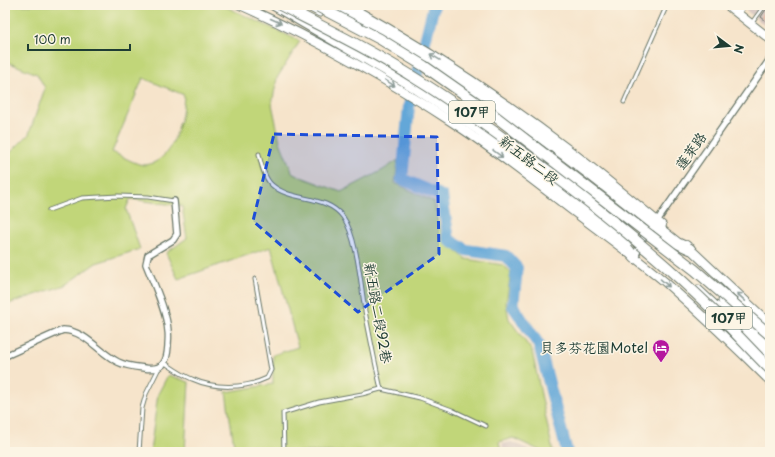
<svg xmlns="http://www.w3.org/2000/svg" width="775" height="457" viewBox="0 0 775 457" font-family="'Playpen Sans','LXGW WenKai TC',sans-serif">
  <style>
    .industrial { fill: #d1c0bc }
    .green { fill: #c1d679; stroke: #708a56; fill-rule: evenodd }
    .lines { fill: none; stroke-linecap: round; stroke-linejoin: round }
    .river { stroke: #64a7d8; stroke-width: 12 }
    .building { fill: #e6b394 }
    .lane-casing { stroke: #6a7769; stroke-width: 5 }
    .street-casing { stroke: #6a7769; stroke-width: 8 }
    .secondary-casing { stroke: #6a7769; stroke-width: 10 }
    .primary-casing { stroke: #6a7769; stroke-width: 11 }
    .highway-casing { stroke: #6a7769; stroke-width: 12 }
    .lane { stroke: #fff; stroke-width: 3 }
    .street { stroke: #fff; stroke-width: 5.5 }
    .secondary { stroke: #fff; stroke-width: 8 }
    .primary { stroke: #fff; stroke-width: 9 }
    .highway { stroke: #fff; stroke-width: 10 }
    .highway-bridge-casing { stroke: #6a7769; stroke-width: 12; stroke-linecap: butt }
    .highway-bridge { stroke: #fff; stroke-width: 10 }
    .oneway { stroke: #8f9e9a }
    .marked { fill: #1d4ed8; fill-opacity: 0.2; stroke: #1d4ed8; stroke-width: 3; stroke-dasharray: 8 5; stroke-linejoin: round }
    .labels { text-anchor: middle; stroke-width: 3; stroke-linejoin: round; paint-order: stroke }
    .shield { fill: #fcf5e5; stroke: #617469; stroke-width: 1 }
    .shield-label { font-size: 13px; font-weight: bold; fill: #1f3d34 }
    .street-label { font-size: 14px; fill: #1f3d34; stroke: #fcf5e5 }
    .poi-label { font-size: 14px; fill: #1f3d34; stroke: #fcf5e5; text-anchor: end }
  </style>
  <rect width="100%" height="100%" fill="#fcf5e5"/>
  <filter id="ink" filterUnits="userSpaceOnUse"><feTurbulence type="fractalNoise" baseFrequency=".025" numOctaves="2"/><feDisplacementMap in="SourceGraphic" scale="8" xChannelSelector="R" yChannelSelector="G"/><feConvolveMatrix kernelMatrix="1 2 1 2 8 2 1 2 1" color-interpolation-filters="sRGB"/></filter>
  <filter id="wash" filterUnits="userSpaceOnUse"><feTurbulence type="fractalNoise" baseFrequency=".012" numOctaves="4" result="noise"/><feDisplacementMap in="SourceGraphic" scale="16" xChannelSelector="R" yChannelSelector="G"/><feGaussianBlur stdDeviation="0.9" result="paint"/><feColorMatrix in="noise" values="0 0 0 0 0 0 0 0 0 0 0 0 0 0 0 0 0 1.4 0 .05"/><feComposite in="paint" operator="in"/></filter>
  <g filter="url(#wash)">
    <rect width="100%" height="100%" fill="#f6e4cb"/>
    <path class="industrial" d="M739 5H770V29Z
      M511 442 535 452H504L502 444Z"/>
    <path class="green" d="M5 5H222L300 41 277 78 272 104 280 142 293 174 341 192 383 170 398 160 395 183 434 202 442 239 466 259 503 265 511 272 506 303 509 319 532 351 553 452H543L513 438 499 442 501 452H235L226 392 273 384V355L298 347 271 247 178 279 166 253 187 238 182 206 130 199 126 209 140 249 96 263 65 285 5 305V156L8 155 29 134 45 88 37 74 5 61ZM143 78 184 95C183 118 173 164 144 165 137 165 120 155 112 152Z
      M168 375 189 382 185 452H150L158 394Z"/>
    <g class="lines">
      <path class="river" d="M434 5 409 106 402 179 442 196 449 240 466 250 506 256 517 268 513 306 539 345 567 452"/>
    </g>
    <g id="blocks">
      <path class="building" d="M769 5H770V24L761 17Z"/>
    </g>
  </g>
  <g filter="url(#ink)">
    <use href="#blocks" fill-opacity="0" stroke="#6a7769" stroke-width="1"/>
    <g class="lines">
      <g class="lane-casing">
        <path id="lane" d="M739 13 745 5
          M751 24 765 5
          M624 102 667 5
          M259 154C261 164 264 178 272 185 291 202 326 194 343 217 357 236 361 286 365 311 370 337 375 363 381 389L362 394 319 402 283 413 284 452
          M49 210 82 198 118 196 148 197 174 201
          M165 363C174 369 182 375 192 379 214 389 244 389 267 378L271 370 255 279
          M381 389 420 398 452 410 486 426
          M139 452 142 408 146 394 159 368"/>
      </g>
      <g class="street-casing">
        <path id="street" d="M635 258 641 241 657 221 770 59
          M5 356 63 330C86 331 98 352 118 362 126 366 136 367 144 368 163 371 167 363 168 346 168 341 169 336 168 331 167 312 153 282 146 264L148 255 173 240 177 234 174 201"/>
      </g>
      <g class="secondary-casing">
        <path id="secondary" d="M240 5C316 39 388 80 458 126 496 151 533 180 569 208 601 232 634 256 665 282 701 314 736 347 770 381
          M347 5C427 49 504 100 577 156 606 179 634 202 662 225
          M727 5 770 39
          M686 245 770 324"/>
      </g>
      <g class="primary-casing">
        <path id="primary" d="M307 5 320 12
          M698 290 770 357
          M723 301 770 345"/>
      </g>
      <g class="highway-casing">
        <path id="highway" d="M274 5 408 83 478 129 617 236 635 258
          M329 5C362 21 393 39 424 58 513 113 596 178 677 243L690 249"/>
      </g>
      <use href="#lane" class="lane"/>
      <use href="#street" class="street"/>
      <use href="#secondary" class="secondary"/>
      <use href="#primary" class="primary"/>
      <use href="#highway" class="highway"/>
      <g class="highway-bridge-casing">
        <path id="highway-bridge" d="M280 5C327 29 374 52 418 80 457 104 495 132 532 159 596 206 658 256 714 311 733 330 751 350 770 369
          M315 5 380 39 424 66 487 110 695 270 770 335"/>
      </g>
      <use href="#highway-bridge" class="highway-bridge"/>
    </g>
    <defs><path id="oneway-shaft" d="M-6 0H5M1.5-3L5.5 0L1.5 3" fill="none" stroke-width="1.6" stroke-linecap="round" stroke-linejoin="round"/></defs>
    <g class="oneway">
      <use href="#oneway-shaft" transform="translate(276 21) rotate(24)"/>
      <use href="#oneway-shaft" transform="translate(435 57) rotate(-149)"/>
      <use href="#oneway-shaft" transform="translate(390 83) rotate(31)"/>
      <use href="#oneway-shaft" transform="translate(498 154) rotate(36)"/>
      <use href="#oneway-shaft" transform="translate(665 283) rotate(41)"/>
      <use href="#oneway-shaft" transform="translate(741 297) rotate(-137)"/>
    </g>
  </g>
  <path class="marked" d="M274 134 437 137 439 254 358 312 253 221Z"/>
  <defs>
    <g id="hotel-pin" transform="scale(0.9)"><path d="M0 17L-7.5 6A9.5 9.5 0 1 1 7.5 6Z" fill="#b5179e" stroke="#fcf5e5"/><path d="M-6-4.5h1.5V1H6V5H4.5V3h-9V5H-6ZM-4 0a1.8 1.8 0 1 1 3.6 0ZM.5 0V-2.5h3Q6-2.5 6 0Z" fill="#fff"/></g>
  </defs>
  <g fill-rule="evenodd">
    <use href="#hotel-pin" x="661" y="348"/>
  </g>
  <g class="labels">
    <g class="shield">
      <rect x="449" y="101" width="46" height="22" rx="3"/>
      <rect x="706" y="307" width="46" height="22" rx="3"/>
    </g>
    <g class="shield-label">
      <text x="472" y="117">107甲</text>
      <text x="729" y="323">107甲</text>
    </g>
    <g class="street-label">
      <text transform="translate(691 151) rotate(-55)" y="5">蓬萊路</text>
      <text transform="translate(529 160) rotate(37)" y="5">新五路二段</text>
      <text transform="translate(378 313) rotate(80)" y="5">新五路二段92巷</text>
    </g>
    <g class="poi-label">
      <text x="648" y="353">貝多芬花園Motel</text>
    </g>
  </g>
  <rect width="775" height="457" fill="none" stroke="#fcf5e5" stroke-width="20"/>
  <g transform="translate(729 46) rotate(106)" stroke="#fcf5e5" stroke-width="3" paint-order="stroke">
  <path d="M0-3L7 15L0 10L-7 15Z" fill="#1f3d34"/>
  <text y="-6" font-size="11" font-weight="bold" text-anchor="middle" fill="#1f3d34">N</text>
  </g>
  <path d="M28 44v6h102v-6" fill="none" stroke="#1f3d34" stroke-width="2"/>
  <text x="34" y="44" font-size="12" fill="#1f3d34" stroke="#fcf5e5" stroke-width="3" paint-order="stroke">100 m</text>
</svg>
